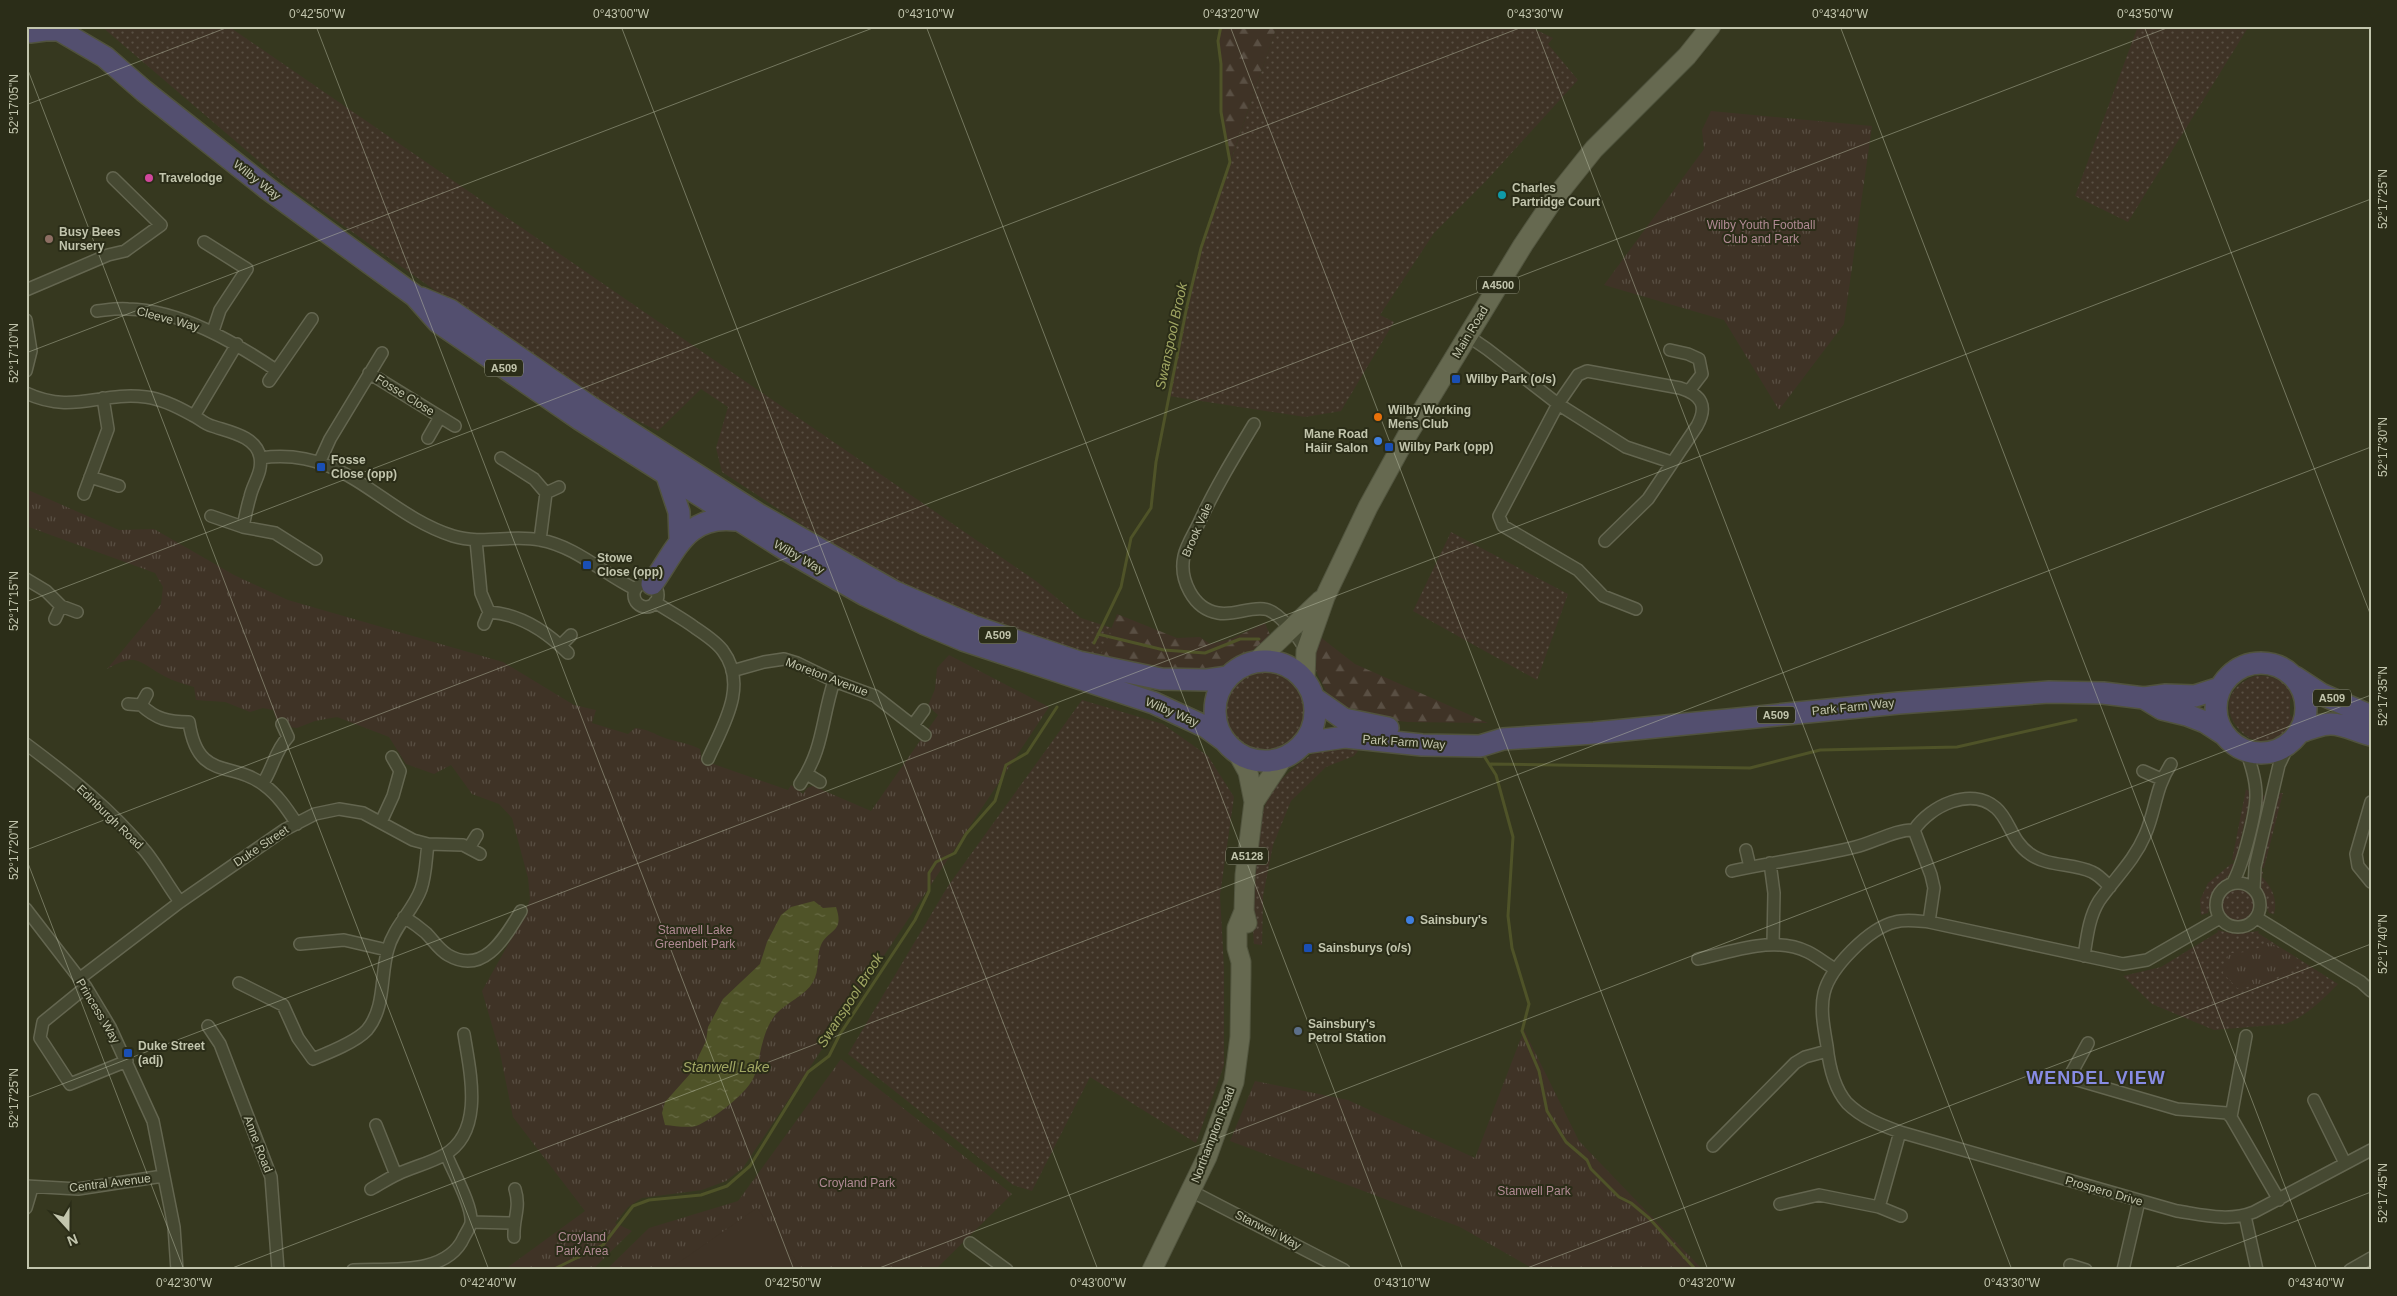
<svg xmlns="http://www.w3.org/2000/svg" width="2397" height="1296" viewBox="0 0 2397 1296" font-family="Arial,sans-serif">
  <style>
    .grass { fill: url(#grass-dots) }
    .forest { fill: url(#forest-firs) }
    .park { fill: url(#park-tufts) }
    .pitch { fill: #3f3326 }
    .water { fill: url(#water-ripples) }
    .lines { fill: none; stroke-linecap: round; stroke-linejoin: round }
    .stream { stroke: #4f5328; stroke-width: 3 }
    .street-casing { stroke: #646650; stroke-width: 14 }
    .primary-casing { stroke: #52553f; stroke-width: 21 }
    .highway-casing { stroke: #51533d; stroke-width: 24 }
    .street { stroke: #464932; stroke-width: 11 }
    .primary { stroke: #666950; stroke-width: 19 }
    .highway { stroke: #534f6f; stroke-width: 21 }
    .ticks { fill: none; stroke: #c2c5ad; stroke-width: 1; stroke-opacity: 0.45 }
    .hotel-dot { fill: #d1479c; stroke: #2b2d18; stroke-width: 2 }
    .culture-dot { fill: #0f9aa8; stroke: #2b2d18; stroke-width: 2 }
    .education-dot { fill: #8d6e63; stroke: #2b2d18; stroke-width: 2 }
    .transit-dot { fill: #1a4fb4; stroke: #2b2d18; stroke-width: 2 }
    .food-dot { fill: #e8710a; stroke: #2b2d18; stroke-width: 2 }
    .shop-dot { fill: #3f7fe0; stroke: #2b2d18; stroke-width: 2 }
    .service-dot { fill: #5c6f8a; stroke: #2b2d18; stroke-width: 2 }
    .labels { text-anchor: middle; stroke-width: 4; stroke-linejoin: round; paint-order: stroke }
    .shield { fill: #2b2d18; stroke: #959780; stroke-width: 1 }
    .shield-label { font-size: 11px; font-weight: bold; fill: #c2c5ad }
    .poi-label { font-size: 12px; font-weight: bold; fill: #c2c5ad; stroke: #2b2d18; text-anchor: start }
    .street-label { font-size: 12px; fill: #c2c5ad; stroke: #2b2d18 }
    .park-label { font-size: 12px; fill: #b18a94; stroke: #2b2d18 }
    .water-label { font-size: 14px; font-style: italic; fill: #a1a763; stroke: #2b2d18 }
    .district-label { font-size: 18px; font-weight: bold; letter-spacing: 1px; fill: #888ce4; stroke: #2b2d18 }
    .neatline { fill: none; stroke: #c2c5ad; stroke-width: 2 }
    .ticks-label { font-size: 12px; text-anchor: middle; fill: #c2c5ad }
  </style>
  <defs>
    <pattern id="grass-dots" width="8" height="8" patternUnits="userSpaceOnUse" patternTransform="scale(1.25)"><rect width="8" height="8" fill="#3f3326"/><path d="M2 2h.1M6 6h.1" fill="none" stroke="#594f43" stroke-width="1.8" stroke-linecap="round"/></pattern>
    <pattern id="forest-firs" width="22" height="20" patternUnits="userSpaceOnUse" patternTransform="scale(1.25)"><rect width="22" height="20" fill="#3f3326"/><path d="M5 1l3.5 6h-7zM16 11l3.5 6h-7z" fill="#594f43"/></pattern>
    <pattern id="park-tufts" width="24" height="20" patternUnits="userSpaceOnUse" patternTransform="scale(1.25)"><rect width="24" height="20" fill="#3f3326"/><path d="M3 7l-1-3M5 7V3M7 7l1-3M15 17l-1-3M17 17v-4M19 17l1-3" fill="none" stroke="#594f43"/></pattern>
    <pattern id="water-ripples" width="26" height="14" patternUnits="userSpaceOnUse" patternTransform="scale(1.25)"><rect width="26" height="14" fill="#4f5328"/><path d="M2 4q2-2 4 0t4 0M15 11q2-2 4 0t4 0" fill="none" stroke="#676a44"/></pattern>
  </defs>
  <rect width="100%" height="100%" fill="#36381f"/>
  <path class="grass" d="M101 26H228L1036 581 1081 618 1112 628 1101 656C1033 636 962 617 900 584 838 551 781 510 722 472L716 448 728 407 701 389 658 431 603 404 474 318 290 188Z
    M1277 26H1528L1553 38 1548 44 1578 80 1486 181 1434 233 1380 315 1394 322 1341 411 1305 417 1169 396 1187 306 1201 248Z
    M2138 26H2249L2128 222 2075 196Z
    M1451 532 1568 594 1537 680 1413 611Z
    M1221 713a44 44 0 1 1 88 0a44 44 0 1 1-88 0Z
    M2255 676C2272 674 2285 680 2294 696L2290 699V715L2295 719C2271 782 2187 702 2255 676Z
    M1082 700 1163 724 1208 756 1234 797 1220 895 1224 968V1065L1196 1143 1090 1077 1032 1191 1013 1185 848 1054 948 886Z
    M1361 747 1354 756 1326 767 1291 801 1273 845 1263 896 1262 945 1254 944C1251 914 1254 830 1266 803 1274 783 1297 763 1316 752 1324 747 1350 748 1361 747Z
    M2246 789 2249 791V803L2236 860H2232Z
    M2277 793H2283L2264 868H2260Z
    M2261 795 2266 796 2249 865 2246 864Z
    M2231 864H2235L2231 873 2213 892 2208 913 2201 915 2200 900 2208 883Z
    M2259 870 2263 872 2262 877C2272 887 2278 900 2274 914L2269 913C2263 899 2259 885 2259 870Z
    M2220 905a18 18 0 1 1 36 0a18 18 0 1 1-36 0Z
    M2217 930 2235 934 2259 931 2258 933 2338 984C2322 1000 2306 1017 2285 1024L2214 1030 2152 1004 2123 976 2161 967 2218 932Z"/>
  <path class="forest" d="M1221 26H1277L1230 162 1221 112V64L1218 41Z
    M1117 614 1177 638 1200 637 1210 644 1231 639 1265 623 1270 635 1252 651 1207 673 1152 672 1100 658Z
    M1319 636 1355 664 1488 723 1408 722 1361 717 1327 693 1316 671 1314 650Z"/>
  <path class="park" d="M1711 111 1872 126 1844 324 1779 410 1724 320 1604 285 1704 149 1702 130Z
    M26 489 119 530 154 529 234 575 288 600 503 662 574 705 596 710 592 723 628 734 635 728C648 729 654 734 665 738 677 742 688 743 700 749L702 760 788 790 791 785 803 794 807 788 813 786 871 811 938 715 928 706 935 689 937 668 949 655 1049 707 743 1168 726 1181 702 1190 642 1198 628 1207 615 1223 632 1231 592 1270H504L585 1211 513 1117 500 1053 482 991 524 916 530 899 528 878 512 818 499 804 472 794 451 765 434 774 406 764 389 737 337 717 315 721 297 728 290 727 285 718 277 721 273 710 263 708 250 712 225 702 196 700 194 687C184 684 173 681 164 676 138 662 138 652 107 669L161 604 163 587 155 573 26 526Z
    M2269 942 2299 961C2280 979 2263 986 2237 988L2223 973 2229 953C2245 953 2256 951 2269 942Z
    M1524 1030 1579 1141 1703 1270H1535L1460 1227 1230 1141 1255 1081 1348 1100 1475 1158Z
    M841 1059 1012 1194 935 1270H606L649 1228 738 1201Z"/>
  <path class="pitch" d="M757 1208 803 1270H668Z"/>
  <path class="water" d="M814 901 823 908 836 907C845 933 828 929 821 945 816 956 820 970 813 982 805 996 787 1002 776 1014 762 1031 761 1054 755 1074 750 1092 712 1120 696 1126 687 1128 675 1126 665 1125L662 1113 665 1102 690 1074 706 1041 708 1027 723 999 760 964 767 942 781 915 791 907Z"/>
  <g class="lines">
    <path class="stream" d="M1098 634 1164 650 1205 653 1240 639H1259
      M1094 643 1121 587 1131 538 1151 508 1156 462 1187 306 1201 248 1230 162 1221 112V64L1218 41 1221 26
      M1484 756 1496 775 1513 837 1508 916 1512 948 1529 1004 1522 1031 1539 1071 1547 1111 1566 1142 1587 1160 1591 1169 1619 1197 1631 1203 1649 1218 1696 1270
      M1491 764 1750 768 1820 750 1957 747 2076 720
      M552 1270 603 1245 633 1206 649 1200 701 1195 727 1186 750 1166 808 1072 829 1056 840 1034 915 920 929 891V873L936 862 955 853 966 834 995 801 1006 765 1027 753 1057 707"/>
    <g class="street-casing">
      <path id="street" d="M204 242 247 269 220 310 213 331
        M26 290 108 255 125 251 161 225 113 178
        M97 311C107 310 117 308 128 309 180 310 234 342 276 370
        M26 320 31 351 26 371
        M1468 336 1487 349 1558 404 1578 375 1587 371 1680 388C1702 395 1708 406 1697 426L1648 499 1605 541
        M1670 350 1688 354 1699 359 1702 374 1689 391
        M369 373 455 426
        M269 381 312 319
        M26 393C73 415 100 391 146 397 162 399 178 407 192 415 199 418 204 424 212 426 229 432 256 436 260 457 263 472 253 483 250 497 247 507 245 517 243 527
        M194 416 237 344
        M1254 424C1234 457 1214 490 1198 525 1193 535 1186 546 1184 556 1179 579 1193 609 1218 613 1234 616 1248 607 1264 609 1278 610 1300 639 1306 651
        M428 438 440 417
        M261 458C346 446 381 513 453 536 482 545 512 534 540 540 575 546 604 574 635 589
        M501 458 534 479 546 493 540 540
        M320 461 330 439 382 353
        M90 477 119 486
        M546 493 559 487
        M84 494 108 429 103 398
        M211 516 243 527 275 533 316 559
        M476 540 481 593 489 612C520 614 546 631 568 653
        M26 579 46 591 61 606 77 612
        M634 595a12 12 0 1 1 24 0a12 12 0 1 1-24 0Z
        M655 602C668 611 682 618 694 627 703 633 717 642 723 651 749 686 722 727 708 759
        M1636 609 1603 596 1578 570 1503 526 1499 516 1558 404 1626 447 1671 462
        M55 619 61 606
        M484 624 489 612
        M561 645 571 635
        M732 671 764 662 784 659 797 663 834 681 875 696 925 735
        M147 694 141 705C156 719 168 722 189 722 198 782 231 760 264 785 278 795 287 809 297 824
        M128 704 141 705
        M913 725 924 710
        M26 744C69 776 112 810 146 852 158 867 168 886 180 902
        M2143 771 2161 779
        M807 774 820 782
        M263 783C273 768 275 751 288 737L282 724
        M800 784C824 748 821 721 834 681
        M2371 802 2356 854 2358 866 2371 882
        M381 822 393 796 400 771 392 757
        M469 848 477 835
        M1746 850 1750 867
        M1770 863 1774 893 1773 944
        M1732 871C1773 862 1814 857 1855 847 1873 843 1896 829 1914 830
        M2216 905a22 22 0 1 1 44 0a22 22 0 1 1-44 0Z
        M2232 884C2242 868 2256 815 2256 795 2256 780 2251 765 2246 750
        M2254 889 2255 867 2279 765 2290 742
        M26 909 86 987 110 1027 153 1121 174 1227 177 1270
        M404 917C412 922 419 927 426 933 433 940 439 950 448 955 484 976 505 937 521 911
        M2220 918 2147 960 2123 964 1929 922C1917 921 1906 919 1895 922 1869 928 1830 968 1824 993 1820 1010 1824 1028 1827 1046 1829 1065 1834 1088 1847 1103 1862 1118 1881 1125 1900 1132L2177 1211C2203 1215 2229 1222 2254 1212L2371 1150
        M2257 918 2361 982 2371 991
        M1929 922 1934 888 1931 875 1914 830C1930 806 1971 786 1996 808 2010 820 2011 841 2030 854 2048 867 2073 863 2092 872 2099 875 2105 882 2110 887
        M300 944 344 940 387 950
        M2084 956C2087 937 2089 917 2099 901 2115 878 2134 861 2145 835 2156 810 2155 788 2171 764
        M1698 959C1733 952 1774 935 1808 952 1818 957 1826 964 1835 969
        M79 979 180 902 284 830 315 814 339 809 363 813 413 840 428 844 463 845 480 854
        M239 983 283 1005 298 1038 313 1059C328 1053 356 1042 367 1030 386 1007 380 975 388 949 394 926 413 911 421 889 426 875 426 858 428 844
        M86 987 43 1022 40 1038 70 1084 127 1061
        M208 1026 220 1044 271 1177 278 1270
        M2088 1043 2072 1072 2074 1079 2177 1109 2227 1113 2231 1117 2279 1200
        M2314 1100 2345 1163
        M2231 1117 2246 1036
        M376 1125 396 1175
        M1713 1146 1795 1063 1805 1057 1827 1051
        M26 1186 78 1189 163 1176
        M371 1189C380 1184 389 1178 398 1174 413 1167 430 1163 444 1155 485 1132 470 1072 464 1034
        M1191 1191 1344 1270
        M1780 1204 1819 1195 1879 1207 1900 1132
        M1879 1207 1901 1216
        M26 1208 32 1188
        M2245 1216 2257 1270
        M471 1222 513 1223
        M514 1237C513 1218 521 1208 515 1189
        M970 1243 1007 1270
        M2070 1265 2086 1270
        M353 1270C389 1268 447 1276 464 1237 466 1233 470 1227 471 1223 473 1206 452 1170 446 1154
        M2123 1270 2139 1201
        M2350 1270 2371 1258"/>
    </g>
    <g class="primary-casing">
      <path id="primary" d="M1257 661 1321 600
        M1305 680 1306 651 1325 597 1368 507 1408 434 1523 245 1554 199 1594 149 1687 56 1711 26
        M1238 754 1248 772 1254 802 1245 875 1244 911 1247 923
        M1254 802 1283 758
        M1152 1270 1207 1157 1234 1082 1240 1037 1241 973V962L1237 948V928L1244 911"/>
    </g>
    <g class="highway-casing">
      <path id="highway" d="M30 32 45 30H59L105 57 144 91 268 189 415 296 438 322 581 420 788 551 865 595 925 624 963 640 1154 703 1206 727 1225 741
        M421 298 450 310 589 406 758 514 895 592 973 626 1079 662 1161 679 1207 680 1228 677
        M667 476 679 512 680 539
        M652 584C676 551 686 514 736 520
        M1215 711a50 50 0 1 1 100 0a50 50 0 1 1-100 0Z
        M2216 708a45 45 0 1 1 90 0a45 45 0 1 1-90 0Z
        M2295 677 2321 694 2371 716
        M1314 698 1344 719 1388 728
        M2144 698 2162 709 2187 715 2205 722 2225 735
        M2298 733C2336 718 2335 724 2371 735
        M1304 743 1345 737 1422 745 1480 746 1503 739 1594 733 1899 703 2049 692 2103 693 2144 698 2166 695 2195 696 2220 688"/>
    </g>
    <use href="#street" class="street"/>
    <use href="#primary" class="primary"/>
    <use href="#highway" class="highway"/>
  </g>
  <path class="ticks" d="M316 26 794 1270M621 26 1098 1270M926 26 1403 1270M1230 26 1708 1270M1535 26 2012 1270M1840 26 2317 1270M2144 26 2371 616M26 65 489 1270M26 105 231 26M26 353 878 26M26 602 1525 26M26 850 2172 26M26 858 184 1270M26 1098 2371 199M227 1270 2371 447M874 1270 2371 695M1522 1270 2371 944M2169 1270 2371 1192"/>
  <circle class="hotel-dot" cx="149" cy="178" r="5"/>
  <circle class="culture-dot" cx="1502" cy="195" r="5"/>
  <circle class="education-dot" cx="49" cy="239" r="5"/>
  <g class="transit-dot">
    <rect x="1451" y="374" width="10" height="10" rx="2.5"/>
    <rect x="1384" y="442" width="10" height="10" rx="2.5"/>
    <rect x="316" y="462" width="10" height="10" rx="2.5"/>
    <rect x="582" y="560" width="10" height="10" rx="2.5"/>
    <rect x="1303" y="943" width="10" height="10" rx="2.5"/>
    <rect x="123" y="1048" width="10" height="10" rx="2.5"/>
  </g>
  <circle class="food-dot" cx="1378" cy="417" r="5"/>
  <g class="shop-dot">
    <circle cx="1378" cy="441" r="5"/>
    <circle cx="1410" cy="920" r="5"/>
  </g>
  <circle class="service-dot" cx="1298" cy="1031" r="5"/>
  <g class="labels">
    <g class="shield">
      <rect x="1477" y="276.5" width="42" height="17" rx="4"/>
      <rect x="485" y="359.5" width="38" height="17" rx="4"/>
      <rect x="979" y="626.5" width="38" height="17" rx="4"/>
      <rect x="2313" y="689.5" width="38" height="17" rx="4"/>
      <rect x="1757" y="706.5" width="38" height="17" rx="4"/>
      <rect x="1226" y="847.5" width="42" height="17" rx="4"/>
    </g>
    <g class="shield-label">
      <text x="1498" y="289">A4500</text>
      <text x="504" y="372">A509</text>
      <text x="998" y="639">A509</text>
      <text x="2332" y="702">A509</text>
      <text x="1776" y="719">A509</text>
      <text x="1247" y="860">A5128</text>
    </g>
    <g class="poi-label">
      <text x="159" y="182">Travelodge</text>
      <text x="1512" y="192">Charles<tspan x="1512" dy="14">Partridge Court</tspan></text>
      <text x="59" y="236">Busy Bees<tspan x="59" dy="14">Nursery</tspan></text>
      <text x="1466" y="383">Wilby Park (o/s)</text>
      <text x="1388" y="414">Wilby Working<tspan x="1388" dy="14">Mens Club</tspan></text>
      <text x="1368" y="438" text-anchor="end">Mane Road<tspan x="1368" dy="14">Haiir Salon</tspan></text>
      <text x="1399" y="451">Wilby Park (opp)</text>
      <text x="331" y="464">Fosse<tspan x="331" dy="14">Close (opp)</tspan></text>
      <text x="597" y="562">Stowe<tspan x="597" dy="14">Close (opp)</tspan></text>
      <text x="1420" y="924">Sainsbury's</text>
      <text x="1318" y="952">Sainsburys (o/s)</text>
      <text x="1308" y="1028">Sainsbury's<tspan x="1308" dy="14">Petrol Station</tspan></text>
      <text x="138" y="1050">Duke Street<tspan x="138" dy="14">(adj)</tspan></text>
    </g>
    <g class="street-label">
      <text transform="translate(257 180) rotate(38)" y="4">Wilby Way</text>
      <text transform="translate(168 319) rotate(15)" y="4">Cleeve Way</text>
      <text transform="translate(1470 332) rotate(-59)" y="4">Main Road</text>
      <text transform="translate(405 395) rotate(32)" y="4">Fosse Close</text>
      <text transform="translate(1197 530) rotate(-66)" y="4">Brook Vale</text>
      <text transform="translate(799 557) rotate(30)" y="4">Wilby Way</text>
      <text transform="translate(827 677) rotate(21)" y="4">Moreton Avenue</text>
      <text transform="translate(1853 707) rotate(-6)" y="4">Park Farm Way</text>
      <text transform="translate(1172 712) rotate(23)" y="4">Wilby Way</text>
      <text transform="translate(1404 742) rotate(4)" y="4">Park Farm Way</text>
      <text transform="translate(110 817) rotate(44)" y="4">Edinburgh Road</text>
      <text transform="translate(261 846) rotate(-34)" y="4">Duke Street</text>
      <text transform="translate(98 1011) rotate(59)" y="4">Princess Way</text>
      <text transform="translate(1213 1135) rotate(-69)" y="4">Northampton Road</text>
      <text transform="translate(258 1144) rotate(69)" y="4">Anne Road</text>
      <text transform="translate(110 1183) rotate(-7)" y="4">Central Avenue</text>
      <text transform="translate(2104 1191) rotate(16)" y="4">Prospero Drive</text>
      <text transform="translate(1268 1230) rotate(27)" y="4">Stanwell Way</text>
    </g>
    <g class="park-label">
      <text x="1761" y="229">Wilby Youth Football<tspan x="1761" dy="14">Club and Park</tspan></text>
      <text x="695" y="934">Stanwell Lake<tspan x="695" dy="14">Greenbelt Park</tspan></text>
      <text x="857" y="1187">Croyland Park</text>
      <text x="1534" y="1195">Stanwell Park</text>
      <text x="582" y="1241">Croyland<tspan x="582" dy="14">Park Area</tspan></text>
    </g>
    <g class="water-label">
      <text transform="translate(1171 336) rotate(-78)" y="5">Swanspool Brook</text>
      <text transform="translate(850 1000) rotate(-57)" y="5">Swanspool Brook</text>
      <text x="726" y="1072">Stanwell Lake</text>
    </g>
    <g class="district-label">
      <text x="2096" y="1084">WENDEL VIEW</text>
    </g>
  </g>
  <rect width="2397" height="1296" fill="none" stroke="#2b2d18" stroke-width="55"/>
  <g transform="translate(68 1228) rotate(159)" stroke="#2b2d18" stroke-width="4" paint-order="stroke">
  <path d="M0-4L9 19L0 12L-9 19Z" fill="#c2c5ad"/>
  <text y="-8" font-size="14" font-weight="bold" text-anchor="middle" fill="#c2c5ad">N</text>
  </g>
  <rect x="28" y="28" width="2342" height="1240" class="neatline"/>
  <g class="ticks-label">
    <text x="317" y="18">0°42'50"W</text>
    <text x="621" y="18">0°43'00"W</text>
    <text x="926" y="18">0°43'10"W</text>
    <text x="1231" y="18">0°43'20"W</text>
    <text x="1535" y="18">0°43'30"W</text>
    <text x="1840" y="18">0°43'40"W</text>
    <text x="2145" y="18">0°43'50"W</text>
    <text transform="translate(14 104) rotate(-90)" y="4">52°17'05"N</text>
    <text transform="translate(2383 199) rotate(-90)" y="4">52°17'25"N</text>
    <text transform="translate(14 353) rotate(-90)" y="4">52°17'10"N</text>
    <text transform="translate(2383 447) rotate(-90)" y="4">52°17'30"N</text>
    <text transform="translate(14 601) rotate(-90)" y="4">52°17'15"N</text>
    <text transform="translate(2383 696) rotate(-90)" y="4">52°17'35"N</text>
    <text transform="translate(14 850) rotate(-90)" y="4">52°17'20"N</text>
    <text transform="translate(2383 944) rotate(-90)" y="4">52°17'40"N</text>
    <text transform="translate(14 1098) rotate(-90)" y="4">52°17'25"N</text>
    <text transform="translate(2383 1193) rotate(-90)" y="4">52°17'45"N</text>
    <text x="184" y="1287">0°42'30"W</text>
    <text x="488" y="1287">0°42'40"W</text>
    <text x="793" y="1287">0°42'50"W</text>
    <text x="1098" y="1287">0°43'00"W</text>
    <text x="1402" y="1287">0°43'10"W</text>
    <text x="1707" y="1287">0°43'20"W</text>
    <text x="2012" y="1287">0°43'30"W</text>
    <text x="2316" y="1287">0°43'40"W</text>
  </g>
</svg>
